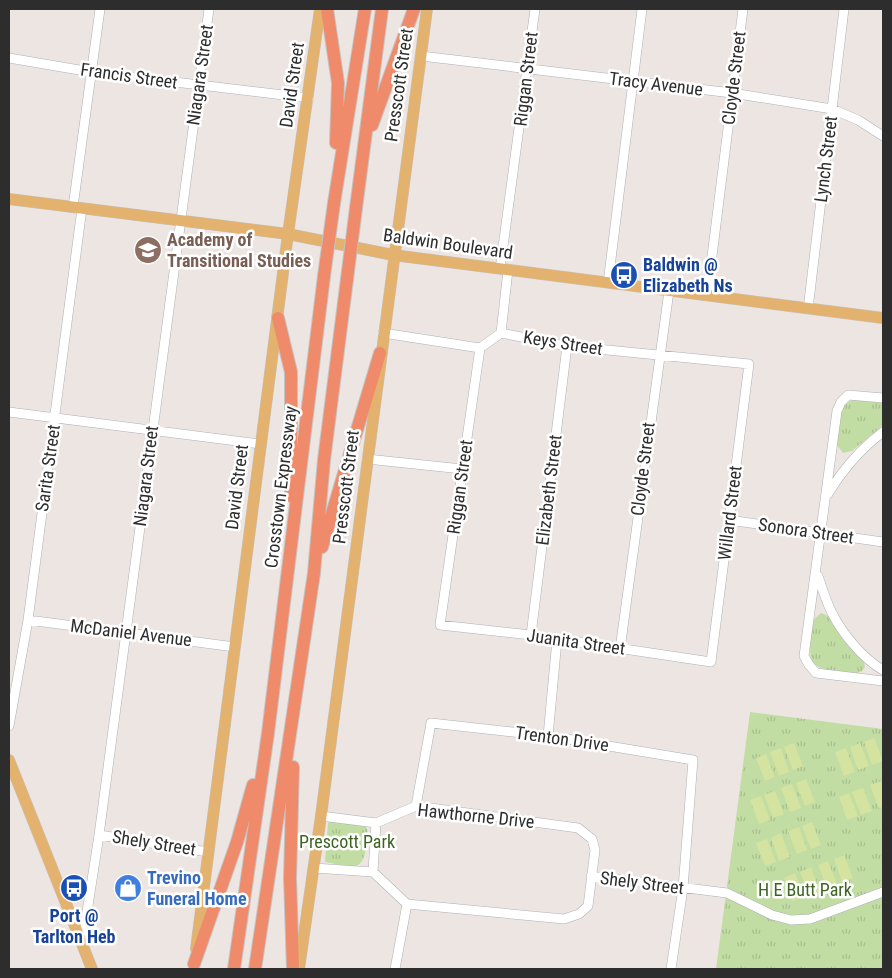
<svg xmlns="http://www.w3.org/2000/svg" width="892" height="978" viewBox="0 0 892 978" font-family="'Roboto Condensed',sans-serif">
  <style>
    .grass { fill: url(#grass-tufts) }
    .pitch { fill: #d4e3a0 }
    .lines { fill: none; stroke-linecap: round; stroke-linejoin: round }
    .minor-casing { stroke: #adb1b7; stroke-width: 10 }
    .major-casing { stroke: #c4c4c4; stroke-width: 12 }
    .highway-casing { stroke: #c4c4c4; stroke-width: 14 }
    .minor { stroke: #fff; stroke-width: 9 }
    .major { stroke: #e3b26f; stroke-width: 11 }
    .highway { stroke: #ef8a6a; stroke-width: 12 }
    .highway-bridge-casing { stroke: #c4c4c4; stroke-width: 14; stroke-linecap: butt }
    .highway-bridge { stroke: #ef8a6a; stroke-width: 12 }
    .labels { text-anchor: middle; stroke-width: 5; stroke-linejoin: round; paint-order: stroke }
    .street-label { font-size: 18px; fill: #2d2d2d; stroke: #fff }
    .education-label { font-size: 18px; font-weight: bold; fill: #785e54; stroke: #fff; text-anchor: start }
    .transit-label { font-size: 18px; font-weight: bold; fill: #164399; stroke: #fff; text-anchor: start }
    .park-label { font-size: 18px; fill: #3d6423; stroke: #fff }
    .shop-label { font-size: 18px; font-weight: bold; fill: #366cbe; stroke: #fff; text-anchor: start }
  </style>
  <defs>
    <pattern id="grass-tufts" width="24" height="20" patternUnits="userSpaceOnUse" patternTransform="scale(1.25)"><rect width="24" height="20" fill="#c2dda3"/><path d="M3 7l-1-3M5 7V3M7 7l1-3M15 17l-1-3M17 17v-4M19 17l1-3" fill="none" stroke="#a7be8d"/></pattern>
  </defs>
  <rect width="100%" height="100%" fill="#ede5e1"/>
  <path class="grass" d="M858 398 883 401V425L852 451 843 453 836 444C839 425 836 403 858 398Z
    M821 613 828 616 841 636 864 662 865 667 862 671 854 675C806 667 807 668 813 620Z
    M750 712 883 729V969H716Z
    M331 820 363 824C369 829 368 834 367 842 363 876 352 866 325 862L328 823Z"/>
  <path class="pitch" d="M874 738 883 761 872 765 864 742Z
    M794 743 803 766 793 770 784 747Z
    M860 743 869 766 858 770 850 747Z
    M781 748 789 772 779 776 770 752Z
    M846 748 855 772 844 776 835 752Z
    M766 754 775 777 765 781 756 758Z
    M806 779 815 802 805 806 796 783Z
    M881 781 883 787V807L879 808 870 785Z
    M792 784 801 808 790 812 781 788Z
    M863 788 872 811 861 815 852 792Z
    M775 791 784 814 773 818 764 795Z
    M849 793 858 816 847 820 839 797Z
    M761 796 770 820 759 824 750 800Z
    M812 822 821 845 811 849 802 826Z
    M799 827 807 850 797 854 788 831Z
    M781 833 790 857 779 861 771 838Z
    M767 839 776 862 765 866 756 843Z
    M844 855 853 878 842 882 834 859Z
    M828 861 837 884 827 888 818 865Z
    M811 867 820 891 809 895 800 872Z
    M795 873 804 897 793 901 784 878Z"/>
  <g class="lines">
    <g class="minor-casing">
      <path id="minor" d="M421 56 732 93 832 109 858 120 883 136
        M9 58 91 72 309 98
        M73 207 100 9
        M500 269 535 9
        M608 283 642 9
        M707 296 743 9
        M808 309 844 9
        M383 333 480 348 501 333 567 346 749 364 711 662 531 635 440 625 480 348
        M501 333 508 270
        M883 398 848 395 841 402 837 411 804 656 809 665 816 673 883 681
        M9 412 260 444
        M367 459 462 469
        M828 494C843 469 859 450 883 432
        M729 520 883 542
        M818 576C822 588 826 601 832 613 842 633 863 659 883 670
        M28 620 235 647
        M531 635 567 346
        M620 649 669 291
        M9 726 28 620 82 208
        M548 736 557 640
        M416 806 431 723 548 736 693 760 683 888 671 969
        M99 835 208 852
        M314 868 373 872 407 904 564 919 579 914 588 906 595 850 592 839 578 828 416 806 376 823 321 816
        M373 872 376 823
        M591 876 727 893 772 915 791 920 810 919 883 892
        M82 944 99 835 209 9
        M395 969 407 904"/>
    </g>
    <g class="major-casing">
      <path id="major" d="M9 199 288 234 393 255 883 318
        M9 760 92 969
        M196 949 288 234 320 9
        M299 969 321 816 427 9"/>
    </g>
    <g class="highway-casing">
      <path id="highway" d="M327 9 338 83 336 143
        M372 125 414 9
        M334 203 365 9
        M356 208 382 9
        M278 318 291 372V496
        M322 547 380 353
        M293 767 290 878 293 969
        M194 964 237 842 253 785
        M234 969 268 733 324 276
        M255 969 314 573 324 460 347 279"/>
    </g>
    <use href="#minor" class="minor"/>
    <use href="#major" class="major"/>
    <use href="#highway" class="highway"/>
    <g class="highway-bridge-casing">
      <path id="highway-bridge" d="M324 276 334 203
        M347 279 356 208"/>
    </g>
    <use href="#highway-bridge" class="highway-bridge"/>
  </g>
  <defs>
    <g id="school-disc" transform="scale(1.4375)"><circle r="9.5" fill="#8d6e63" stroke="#fff"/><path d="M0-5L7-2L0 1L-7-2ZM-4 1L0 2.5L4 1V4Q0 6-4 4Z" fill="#fff"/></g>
    <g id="bus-disc" transform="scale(1.4375)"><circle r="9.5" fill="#1a4fb4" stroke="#fff"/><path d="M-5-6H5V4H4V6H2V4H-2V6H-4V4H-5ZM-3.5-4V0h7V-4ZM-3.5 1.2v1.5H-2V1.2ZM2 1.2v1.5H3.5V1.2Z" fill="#fff"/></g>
    <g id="shop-disc" transform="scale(1.4375)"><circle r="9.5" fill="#3f7fe0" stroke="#fff"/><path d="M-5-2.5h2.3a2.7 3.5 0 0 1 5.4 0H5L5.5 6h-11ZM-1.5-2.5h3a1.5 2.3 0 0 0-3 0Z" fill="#fff"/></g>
  </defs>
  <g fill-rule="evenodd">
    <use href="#school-disc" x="148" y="250"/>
    <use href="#bus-disc" x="624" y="275"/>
    <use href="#bus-disc" x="74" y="888"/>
    <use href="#shop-disc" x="128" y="888"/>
  </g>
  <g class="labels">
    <g class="street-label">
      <text transform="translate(200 75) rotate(-82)" y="6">Niagara Street</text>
      <text transform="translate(129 76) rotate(8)" y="6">Francis Street</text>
      <text transform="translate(734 78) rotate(-83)" y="6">Cloyde Street</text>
      <text transform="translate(526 79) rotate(-83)" y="6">Riggan Street</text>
      <text transform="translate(656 84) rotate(7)" y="6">Tracy Avenue</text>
      <text transform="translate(292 85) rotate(-82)" y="6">David Street</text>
      <text transform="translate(399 85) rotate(-82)" y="6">Presscott Street</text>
      <text transform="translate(826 159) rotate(-83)" y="6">Lynch Street</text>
      <text transform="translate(448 244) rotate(8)" y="6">Baldwin Boulevard</text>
      <text transform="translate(563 343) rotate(9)" y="6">Keys Street</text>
      <text transform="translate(48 468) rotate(-82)" y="6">Sarita Street</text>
      <text transform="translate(643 469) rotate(-83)" y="6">Cloyde Street</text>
      <text transform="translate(146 476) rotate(-83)" y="6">Niagara Street</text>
      <text transform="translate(237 487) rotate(-83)" y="6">David Street</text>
      <text transform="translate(281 487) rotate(-83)" y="6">Crosstown Expressway</text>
      <text transform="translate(346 487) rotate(-83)" y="6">Presscott Street</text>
      <text transform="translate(460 487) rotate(-82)" y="6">Riggan Street</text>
      <text transform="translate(549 490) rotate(-83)" y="6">Elizabeth Street</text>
      <text transform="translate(730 513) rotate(-83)" y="6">Willard Street</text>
      <text transform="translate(806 531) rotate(8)" y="6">Sonora Street</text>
      <text transform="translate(131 633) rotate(7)" y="6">McDaniel Avenue</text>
      <text transform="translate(576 642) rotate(8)" y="6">Juanita Street</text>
      <text transform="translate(562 739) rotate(8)" y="6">Trenton Drive</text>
      <text transform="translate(476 816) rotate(6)" y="6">Hawthorne Drive</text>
      <text transform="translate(154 843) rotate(9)" y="6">Shely Street</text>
      <text transform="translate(642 883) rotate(7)" y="6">Shely Street</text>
    </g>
    <g class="education-label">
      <text x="167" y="246">Academy of<tspan x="167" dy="21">Transitional Studies</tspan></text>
    </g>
    <g class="transit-label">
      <text x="643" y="271">Baldwin @<tspan x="643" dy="21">Elizabeth Ns</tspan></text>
      <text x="74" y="922" text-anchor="middle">Port @<tspan x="74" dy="21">Tarlton Heb</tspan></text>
    </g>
    <g class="park-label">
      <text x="347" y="848">Prescott Park</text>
      <text x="805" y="896">H E Butt Park</text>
    </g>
    <g class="shop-label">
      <text x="147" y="884">Trevino<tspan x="147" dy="21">Funeral Home</tspan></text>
    </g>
  </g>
  <rect width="892" height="978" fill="none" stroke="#2d2d2d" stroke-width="20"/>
</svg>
